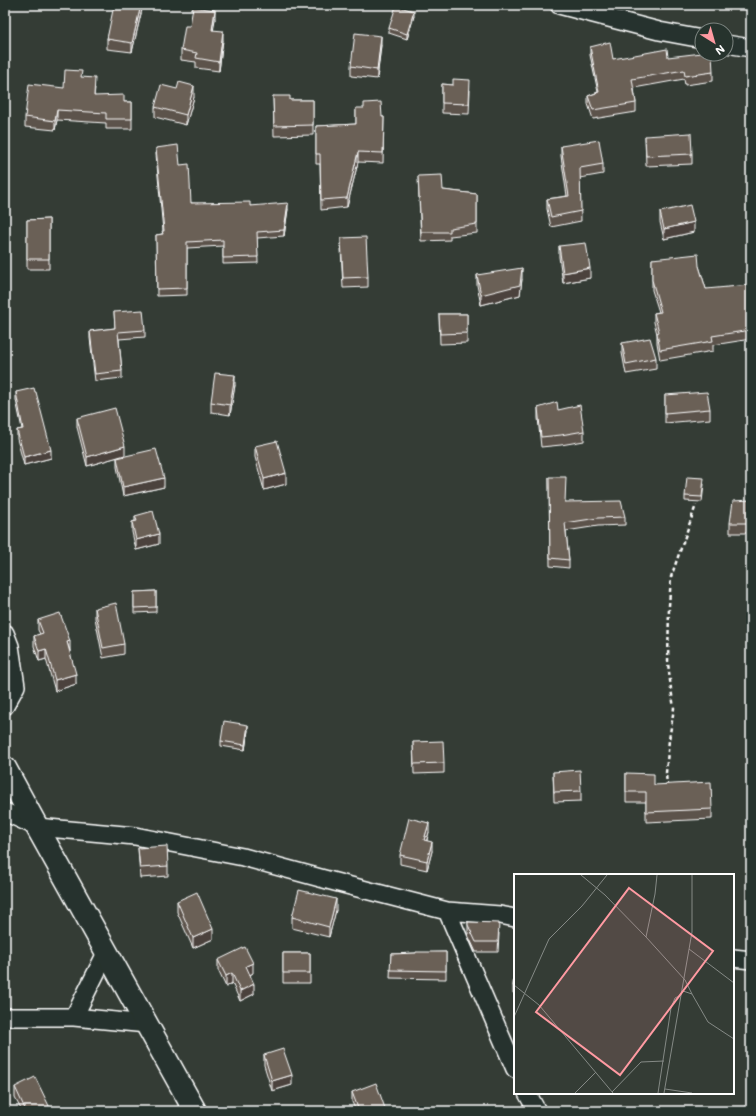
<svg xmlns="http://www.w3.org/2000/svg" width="756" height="1116" viewBox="0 0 756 1116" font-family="Mali,sans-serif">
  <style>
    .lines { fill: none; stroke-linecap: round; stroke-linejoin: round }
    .minor-casing { stroke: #fff; stroke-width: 20 }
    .trunk-casing { stroke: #fff; stroke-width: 25 }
    .path { stroke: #fff; stroke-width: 2.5; stroke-dasharray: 4 3; stroke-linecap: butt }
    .minor { stroke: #26332d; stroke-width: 17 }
    .trunk { stroke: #26332d; stroke-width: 22 }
    .wall { fill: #5c534b; stroke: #fff }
    .shaded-wall { fill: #4b433d; stroke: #fff }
    .building { fill: #6b6057; stroke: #fff }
    .inset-road { fill: none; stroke: #858a86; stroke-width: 1 }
    .view { fill: #ff9aa2; fill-opacity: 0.15; stroke: #ff9aa2; stroke-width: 2 }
    .inset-edge { fill: none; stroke: #fff; stroke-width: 2 }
  </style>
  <rect width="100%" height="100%" fill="#343c35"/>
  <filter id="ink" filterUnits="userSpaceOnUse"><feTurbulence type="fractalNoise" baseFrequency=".025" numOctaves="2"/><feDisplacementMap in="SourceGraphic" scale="8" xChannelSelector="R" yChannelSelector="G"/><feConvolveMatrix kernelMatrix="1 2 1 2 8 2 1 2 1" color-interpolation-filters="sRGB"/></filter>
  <g filter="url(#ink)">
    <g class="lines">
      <g class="minor-casing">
        <path id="minor" d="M559 5 659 31 702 39
          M726 44 751 48
          M5 633 10 646 16 686 5 706
          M5 812 37 827 135 836 243 857 335 882 447 911 500 915 515 918
          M447 911 515 1069
          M733 958 751 960
          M5 1017H74L105 1020 147 1024
          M74 1017 107 951
          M527 1093 537 1111"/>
      </g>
      <g class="trunk-casing">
        <path id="trunk" d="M5 768 37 827 195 1111"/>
      </g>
      <path class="path" d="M667 787 666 773 669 740 674 708 671 689 668 663 669 606 671 577 696 505"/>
      <use href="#minor" class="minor"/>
      <use href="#trunk" class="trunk"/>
    </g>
    <path class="wall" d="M116 5H143L132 52 107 49V39Z
      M414 16 407 39 389 33V28Z
      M215 19 213 30 223 40 219 71 196 68V62L181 60V50Z
      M381 45 377 79 351 76V66Z
      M590 47 613 59 713 72V81L685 85 684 79 634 88 636 103V112L593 119 588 104V96L598 92 590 55Z
      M82 77 95 88 94 96 124 102H132V129H106V123L57 120 55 130 25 127V117L64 88Z
      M442 84 453 85 470 90 469 114 442 113Z
      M273 96 290 100H313V135L274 136Z
      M194 97 186 125 155 117V107Z
      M356 108 382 117H384L383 163 358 162 347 207 321 210 320 164H316V126L356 124Z
      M645 136 692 154V164L646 166Z
      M561 146 603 164V174L580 178 581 221 551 227 547 209V199L567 196 561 156Z
      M156 148 180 165 191 203 250 206 288 209 284 236 257 238 258 263 223 264V246L187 248V295L157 296 156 235 162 234 163 231 156 154Z
      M418 176 443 190 477 194V233L450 236V240L421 241Z
      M660 212 694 232 664 239 660 222Z
      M49 219V269H27V220Z
      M341 238 368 277V287L343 288 341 248Z
      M559 246 590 278 563 283 559 257Z
      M652 259 699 266 706 289 751 298V339L713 345V351L660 360 657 343V334L654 322V313L659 312 652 290Z
      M477 275 522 279 520 295 481 305 477 285Z
      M114 312 145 330V337L119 339 122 371V378L95 381 90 338V331L115 328Z
      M439 314H467V343L440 344Z
      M622 343 656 358V369L626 374 622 353Z
      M235 385 230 415 211 412V402Z
      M16 392H35L51 458 24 465 17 439V430L22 429 16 400Z
      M665 395 710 409V419L665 423Z
      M538 408 558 410 584 431V441L561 445 541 447 538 418Z
      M77 418 125 455 87 466 77 427Z
      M255 446 286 484 264 490 255 457Z
      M117 458 164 487 123 496 117 467Z
      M549 477 565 502 625 517V525L598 526 566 531 569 560V568L550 566Z
      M704 484 702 502 685 501V496Z
      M751 500V533H730V523Z
      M135 516 159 544 136 550 132 532V522L135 521Z
      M156 591V612L134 613V592Z
      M95 608 124 644V654L103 658 95 618Z
      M38 620 70 651 76 684 55 691 46 659 39 661 34 646V636L40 634 38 630Z
      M248 730 245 750 221 746V741Z
      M413 742 444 763V773L414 774Z
      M553 772 581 791V801L554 802Z
      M626 773 712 809V819L646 822V802H626Z
      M429 832 427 840 432 851 427 870 400 864V855Z
      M138 848 168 866V876L140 878Z
      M177 901 213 939 193 948 177 912Z
      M336 910 329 937 292 928V917Z
      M468 922 499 933 498 952H476L468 935Z
      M446 952V979L390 978 391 954 416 953Z
      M283 953H310V983H283Z
      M218 960 253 973 250 975 254 994 240 1001 232 983 226 987 218 970Z
      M515 965V993H513V986Z
      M264 1055 292 1085 272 1091 264 1065Z
      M15 1087 50 1111H22L15 1098Z
      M352 1092 386 1111H356L352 1102Z"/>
    <path class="shaded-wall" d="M141 5H143L132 52V43Z
      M215 10V19L212 39V30Z
      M414 11V16L407 39V34Z
      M223 31V40L219 71V62Z
      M381 36V45L377 79V70Z
      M194 86V97L186 125V115Z
      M57 110V120L55 130V121Z
      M358 152V162L347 207V198Z
      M288 203V209L284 236V230Z
      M694 222V232L664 239V229Z
      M522 268V279L520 295 481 305V295Z
      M590 268V278L563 283V273Z
      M235 375V385L230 415V405Z
      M125 446V455L87 466V457Z
      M51 450V458L24 465V457Z
      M286 473V484L264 490V479Z
      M164 478V487L123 496V487Z
      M159 534V544L136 550V540Z
      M70 641V651L67 642Z
      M46 649V659L39 661V651Z
      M76 674V684L55 691V680Z
      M248 725V730L245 750V745Z
      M429 823V832L424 849V840Z
      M432 842V851L427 870V861Z
      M336 899V910L329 937V927Z
      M213 929V939L193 948V938Z
      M253 963V973L246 977V966Z
      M232 973V983L226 987V976Z
      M254 984V994L240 1001V991Z
      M292 1075V1085L272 1091V1081Z
      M50 1108V1111H44Z"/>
    <path class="building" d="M114 5 116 6V5H141L132 43 107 39Z
      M396 6 414 11 407 34 389 28Z
      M193 7 215 10 212 30 223 31 219 62 196 58 197 53 181 50 185 26H190Z
      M355 33 381 36 377 70 351 66Z
      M610 42 613 59 667 49 668 57 702 53V54H712L713 72 685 76 684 70 632 79 636 103 593 110 588 96 599 92 590 47Z
      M65 70 82 71 81 77 95 78 94 96 124 95V102H132V119H106V113L57 110 55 121 25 117 29 84 64 88Z
      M453 79 470 80 469 104 442 103V84L453 85Z
      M179 82 194 86 186 115 155 107 161 85 177 89Z
      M273 96H290V100H313V125L274 126Z
      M381 102 382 117H384L383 153 358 152 347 198 321 200 320 154H316V126L356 124V108H364V103Z
      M691 133 692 154 646 156 645 136Z
      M599 140 603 164 580 168 581 211 551 217 547 199 569 196 561 146Z
      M178 145 180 165 189 164 191 203 250 202V206L288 203 284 230 257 232 258 257 223 258V240L187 242V288L157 289 156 235 163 234 162 231H164L156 148Z
      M442 175 443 190 477 194V224L450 228V232H421L418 176Z
      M690 205 694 222 664 229 660 212Z
      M49 219V259H27V220Z
      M366 237 368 277 343 278 341 238Z
      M586 243 590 268 563 273 559 246Z
      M698 254 699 266 706 289 750 285 751 298V330L712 336 713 341 660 350 657 333 659 332 654 313 661 312 652 280V259Z
      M522 268 520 285 481 295 477 275Z
      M143 310 145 330 118 332 122 371 95 374 90 331 115 328 114 312Z
      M439 314H467V333L440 334Z
      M650 338 656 358 626 364 622 343Z
      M215 373 235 375 230 405 211 402Z
      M34 388 35 392H36L51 450 24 457 17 430 23 429 16 392Z
      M707 392 710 409 665 413V395Z
      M557 402 558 410 580 405 584 431 561 435 541 437 538 408Z
      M115 408 125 446 87 457 77 418Z
      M277 441 286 473 264 479 255 446Z
      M156 449 164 478 123 487 117 458Z
      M549 477H566L565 502 621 501 625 517 598 518 565 523 569 560 550 558Z
      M687 477 704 478 702 497 685 496Z
      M751 500V523H730L733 501Z
      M153 511 159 534 136 540 132 522 137 521 135 516Z
      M156 591V607L134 608V592Z
      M116 603 124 644 103 648 95 608Z
      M60 613 70 641 67 642 76 674 55 680 46 649 39 651 34 636 43 633 38 620Z
      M224 721 248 725 245 745 221 741Z
      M443 741 444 763 414 764 413 742Z
      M580 770 581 791 554 792 553 772Z
      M626 773 654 774V785L711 782 712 809 646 812V792H626Z
      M409 818 429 823 424 840 432 842 427 861 400 855Z
      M167 846 168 866 140 868 138 848Z
      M299 890 336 899 329 927 292 917Z
      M197 892 213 929 193 938 177 901Z
      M468 922 499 923 498 942H476L468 925Z
      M245 947 253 963 246 966 254 984 240 991 232 973 226 976 218 960Z
      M416 952H446V971L390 970 391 954 416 953Z
      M283 953H310V973H283Z
      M515 965V986H513Z
      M283 1049 292 1075 272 1081 264 1055Z
      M35 1077 50 1108 44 1111H26L15 1087Z
      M376 1083 386 1111H359L352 1092Z"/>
  </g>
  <g transform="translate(514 874)">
    <rect width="220" height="220" fill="#343c35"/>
    <path class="inset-road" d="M67 1 91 21 132 63 171 106 178 120M132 63 141 20 143 1M175 75 220 109M0 111 25 131 99 219M169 117 178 120 194 148 220 165M0 143 35 65 68 32 93 1M151 215 178 219M98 218 127 188 150 187M61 219 82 198M144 219 157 134 161 124 167 121M150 219 178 58V1"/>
    <path class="view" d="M115 14 199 77 106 201 22 138Z"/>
    <rect width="220" height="220" class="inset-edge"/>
  </g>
  <rect width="756" height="1116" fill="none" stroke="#26332d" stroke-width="20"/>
  <rect x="10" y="10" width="736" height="1096" fill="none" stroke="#fff" stroke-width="1.5" filter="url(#ink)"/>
  <g transform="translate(714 42) rotate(143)"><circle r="19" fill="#26332d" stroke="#7d8581"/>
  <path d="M0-3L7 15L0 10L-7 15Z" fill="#ff9aa2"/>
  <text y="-6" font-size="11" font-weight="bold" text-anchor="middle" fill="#ffffff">N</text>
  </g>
</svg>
